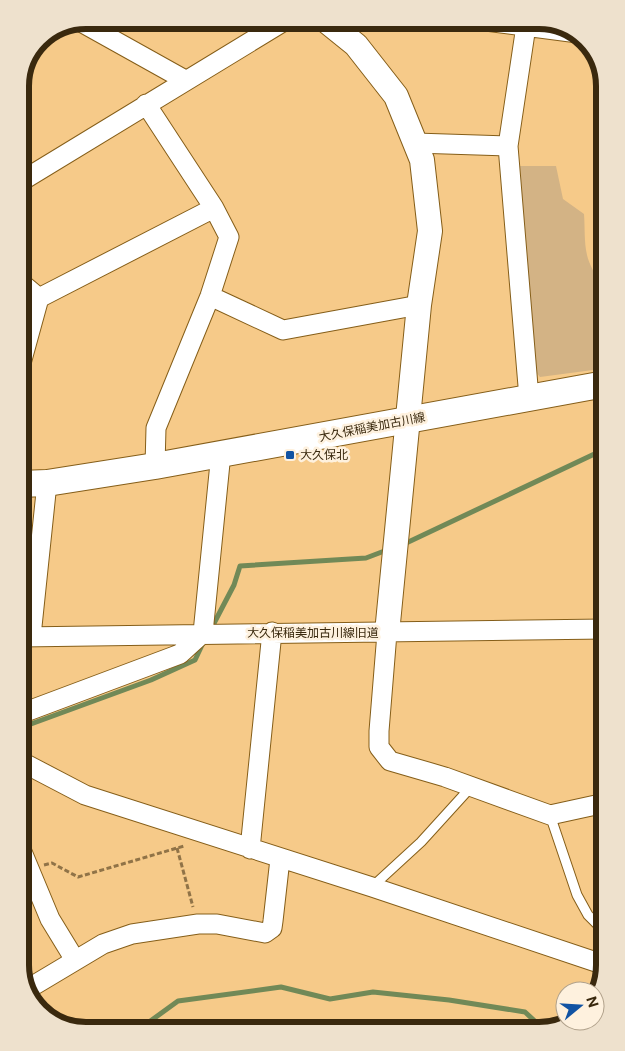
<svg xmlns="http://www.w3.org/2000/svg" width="625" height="1051" viewBox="0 0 625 1051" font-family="'Public Sans','Noto Sans JP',sans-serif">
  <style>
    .green { fill: #d3b385 }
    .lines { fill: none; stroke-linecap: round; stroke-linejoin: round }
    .stream { stroke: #718957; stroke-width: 5 }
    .service-casing { stroke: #855e19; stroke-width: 11 }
    .minor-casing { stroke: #855e19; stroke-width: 21 }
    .tertiary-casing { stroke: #855e19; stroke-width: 26 }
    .secondary-casing { stroke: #855e19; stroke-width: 28 }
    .path { stroke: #907347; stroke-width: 3; stroke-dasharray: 5 2.5; stroke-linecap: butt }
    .service { stroke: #fff; stroke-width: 9 }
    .minor { stroke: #fff; stroke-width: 19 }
    .tertiary { stroke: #fff; stroke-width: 24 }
    .secondary { stroke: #fff; stroke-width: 26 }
    .poi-dot { fill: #1153a3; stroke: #fef1de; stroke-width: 2 }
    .labels { text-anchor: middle; stroke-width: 5; stroke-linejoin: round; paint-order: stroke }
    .street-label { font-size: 12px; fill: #3a290e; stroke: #fef1de }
    .poi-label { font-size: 12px; fill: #3a290e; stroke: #fef1de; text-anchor: start }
    .rim { fill: none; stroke: #3a290e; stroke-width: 6 }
  </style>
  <rect width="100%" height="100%" fill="#f6ca89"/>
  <path class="green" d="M520 166H556L563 199 584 214C585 227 584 242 587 255 591 272 605 286 605 304L595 306 593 313V370L540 377 534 370Z"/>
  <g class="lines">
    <path class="stream" d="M402 545 605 449
      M211 629 234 585 240 566 366 558 387 550
      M20 728 151 680 195 660 203 643
      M138 1030 178 1001 281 987 330 999 373 992 449 1000 525 1012 539 1025"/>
    <g class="service-casing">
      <path id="service" d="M550 815 577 895 588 915 605 932
        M372 887 421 842 471 787"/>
    </g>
    <g class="minor-casing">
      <path id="minor" d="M478 20 578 33
        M81 22 185 80
        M146 104 214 208 229 237 210 296 156 428 155 466
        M415 143 508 146 529 398
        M508 146 526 26
        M20 182 286 20
        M210 296 283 330 419 305
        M39 298 214 208
        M20 367 39 298 20 282
        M387 633 379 731V747L390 761 445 777 550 815 605 803
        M31 636 47 483
        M20 637 605 629
        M20 714 180 654 203 633 221 453
        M20 761 85 795 372 887 605 965
        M20 847 50 919 75 960
        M250 849 272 632
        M26 990 103 944 132 934 198 924H217L265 933 272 928 273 921 280 859"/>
    </g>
    <g class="tertiary-casing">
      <path id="tertiary" d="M325 20 356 45 396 96 422 160 430 231 419 305 387 633"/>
    </g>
    <g class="secondary-casing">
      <path id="secondary" d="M20 484 47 483 155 466 605 384"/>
    </g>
    <path class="path" d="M177 848 193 907
      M44 865 52 863 78 877 184 846"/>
    <use href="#service" class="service"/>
    <use href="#minor" class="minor"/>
    <use href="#tertiary" class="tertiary"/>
    <use href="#secondary" class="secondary"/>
  </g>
  <rect class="poi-dot" x="285" y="450" width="10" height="10" rx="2.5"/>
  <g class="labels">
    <g class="street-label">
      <text transform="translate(372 427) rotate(-11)" y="4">大久保稲美加古川線</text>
      <text x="313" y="637">大久保稲美加古川線旧道</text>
    </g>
    <g class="poi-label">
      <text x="300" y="459">大久保北</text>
    </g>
  </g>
  <path d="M0 0H625V1051H0ZM86 29H539A57 57 0 0 1 596 86V965A57 57 0 0 1 539 1022H86A57 57 0 0 1 29 965V86A57 57 0 0 1 86 29Z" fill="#eee1cd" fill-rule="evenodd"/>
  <path class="rim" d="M86 29H539A57 57 0 0 1 596 86V965A57 57 0 0 1 539 1022H86A57 57 0 0 1 29 965V86A57 57 0 0 1 86 29Z"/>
  <g transform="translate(580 1006) rotate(72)"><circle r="24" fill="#fef1de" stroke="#b0a18b"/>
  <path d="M0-4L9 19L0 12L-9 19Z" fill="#1153a3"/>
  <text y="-8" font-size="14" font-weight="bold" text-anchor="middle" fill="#3a290e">N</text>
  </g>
</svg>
